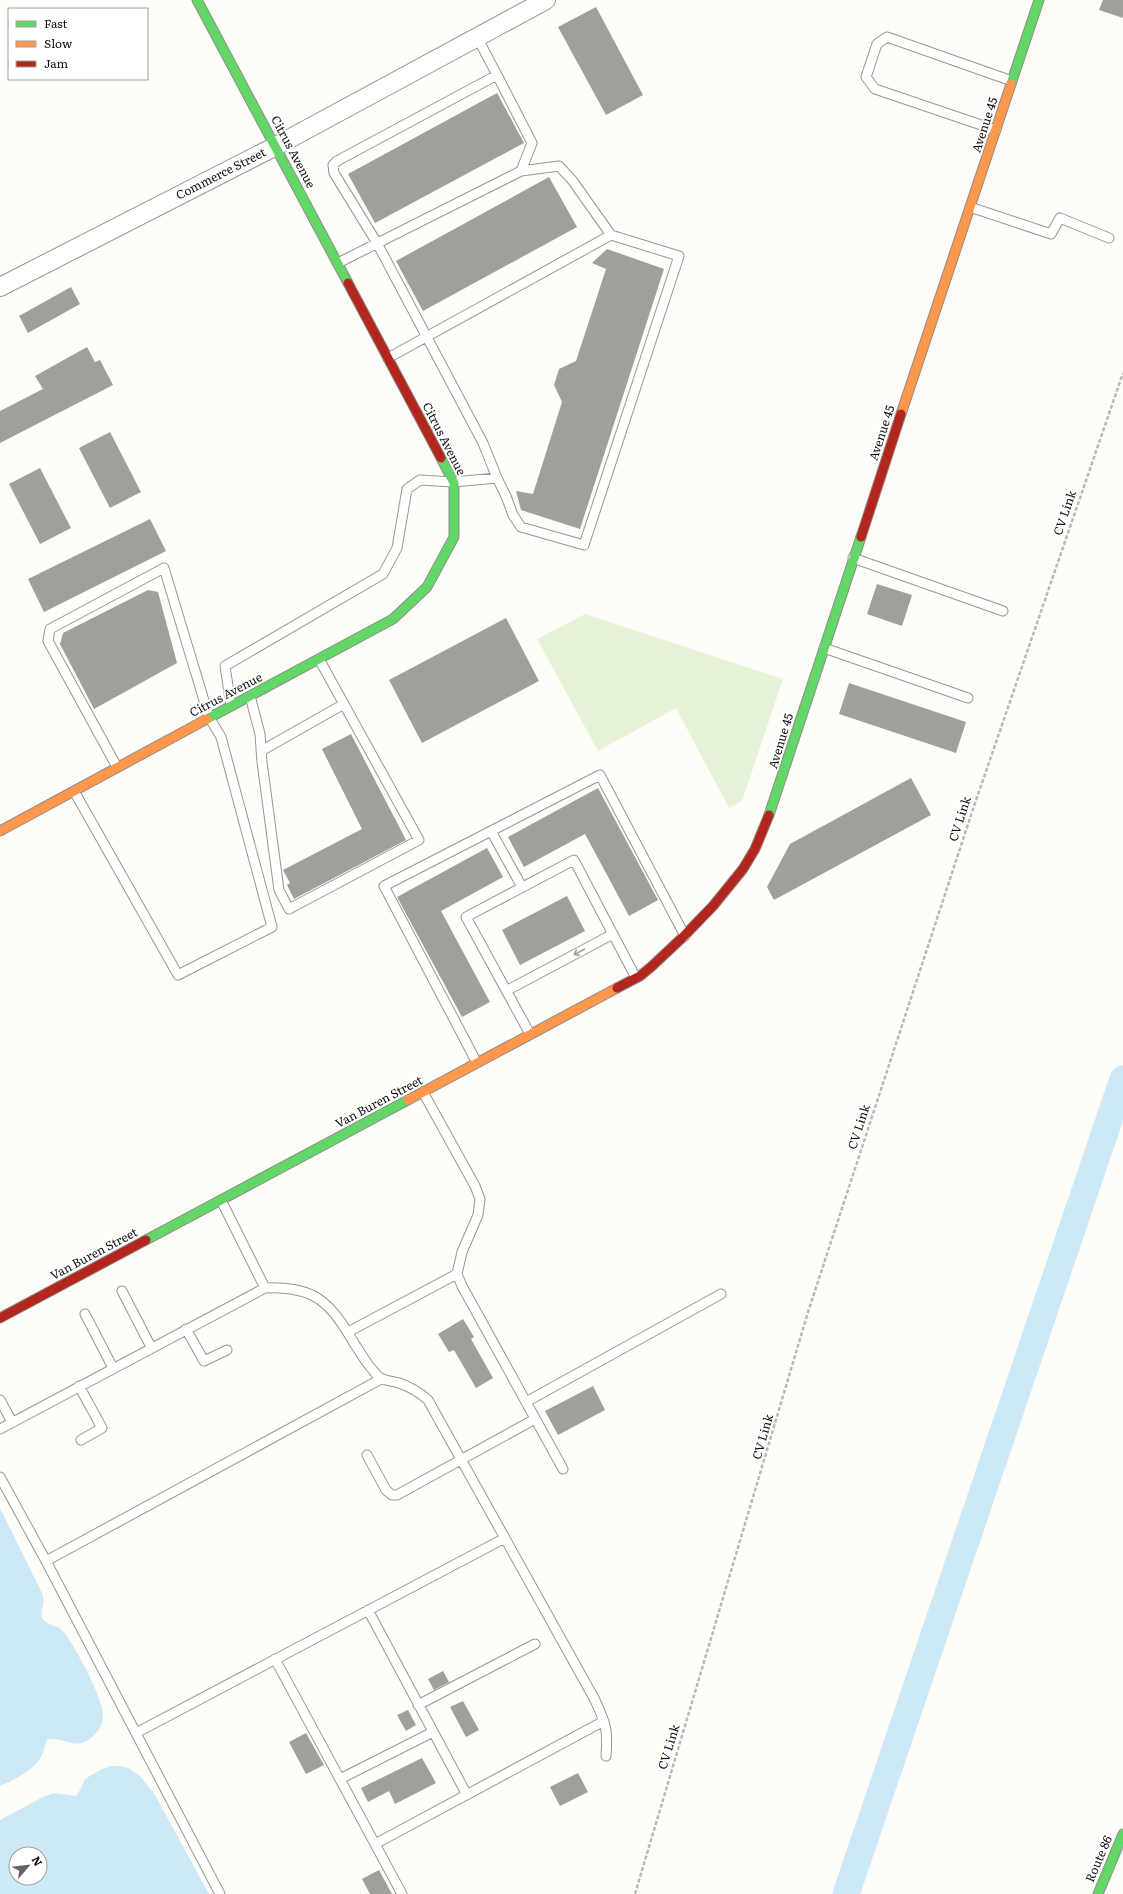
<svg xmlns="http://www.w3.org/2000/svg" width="1123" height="1894" viewBox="0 0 1123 1894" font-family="Literata,serif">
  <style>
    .green { fill: #e7f3d7 }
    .water { fill: #cde8f7; fill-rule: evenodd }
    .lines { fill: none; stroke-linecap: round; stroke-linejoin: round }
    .river { stroke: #cde8f7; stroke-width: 27 }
    .building { fill: #a19f9c }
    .lane-casing { stroke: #979795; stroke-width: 11 }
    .street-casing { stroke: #979795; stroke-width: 20 }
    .fast-casing { stroke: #8e8d8b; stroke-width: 11 }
    .slow-casing { stroke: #8e8d8b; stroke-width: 11 }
    .jam-casing { stroke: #8e8d8b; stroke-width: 11 }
    .path { stroke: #b9b9b8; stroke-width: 2.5; stroke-dasharray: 4 2; stroke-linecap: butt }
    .lane { stroke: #fffffe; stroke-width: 9 }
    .street { stroke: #fffffe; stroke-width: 18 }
    .fast { stroke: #63d668; stroke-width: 9 }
    .slow { stroke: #ff974d; stroke-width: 9 }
    .jam { stroke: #b3261e; stroke-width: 9 }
    .oneway { stroke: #a0a09f }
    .labels { text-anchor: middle; stroke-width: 4; stroke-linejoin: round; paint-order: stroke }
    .street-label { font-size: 12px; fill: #111; stroke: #fff }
  </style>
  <rect width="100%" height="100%" fill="#fdfcf7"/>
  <path class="green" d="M585 614 783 679 742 801 729 808 676 708 598 751 537 639Z"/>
  <path class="water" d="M0 1508 42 1593C47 1606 38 1610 43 1619 46 1625 58 1625 63 1631 74 1644 104 1700 103 1716 103 1726 96 1735 88 1740 73 1750 62 1735 47 1740 45 1745 44 1750 42 1755 35 1770 14 1780 0 1786Z
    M111 1766H120L128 1768 140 1776 155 1795 209 1894H0V1820L43 1797 53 1793 77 1796 85 1779 100 1770ZM16 1854H40V1878H16Z"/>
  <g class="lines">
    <path class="river" d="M846 1894 1123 1079"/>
  </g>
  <path class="building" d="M1103 0H1123V18L1099 10Z
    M596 7 643 95 606 115 558 27Z
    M497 93 524 143 375 223 348 174Z
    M549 177 577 227 423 311 396 261Z
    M607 249 664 269 580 529 521 510 516 491 533 494 562 402 554 385 559 369 576 361 606 269 592 263Z
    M71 287 80 304 28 333 19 316Z
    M87 347 95 362 100 360 113 385 0 443V411L43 389 35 376Z
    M110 432 141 492 110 508 79 448Z
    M40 468 71 528 40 544 9 484Z
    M150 519 166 551 44 612 28 579Z
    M877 584 912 595 902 626 867 614Z
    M148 590 158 592 177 663 94 709 60 644 63 633Z
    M506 618 539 681 422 743 389 680Z
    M849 683 966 722 956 753 839 714Z
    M351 734 406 840 294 899 287 885 290 883 283 870 362 829 322 749Z
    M911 778 931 815 774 900 767 887 790 844Z
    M598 788 658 900 629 916 585 834 524 867 508 837Z
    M487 848 503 877 441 911 490 1002 462 1017 397 897Z
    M567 896 585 931 520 965 502 930Z
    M463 1319 474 1337 471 1339 493 1378 476 1388 454 1350 449 1352 438 1334Z
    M593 1386 605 1410 558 1435 545 1411Z
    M443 1671 449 1682 434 1690 428 1679Z
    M463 1701 479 1730 466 1737 450 1707Z
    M408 1710 416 1725 406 1731 397 1715Z
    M306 1733 324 1765 306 1774 289 1742Z
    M422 1758 436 1783 395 1804 389 1791 368 1802 361 1788Z
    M578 1773 588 1792 560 1806 550 1787Z
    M379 1870 392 1894H370L362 1879Z"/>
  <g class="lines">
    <g class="lane-casing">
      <path id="lane" d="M477 37 497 75
        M996 130 875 89 866 77 877 44 887 37 1012 81
        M970 207 1051 234 1060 218 1109 238
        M388 358 611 235
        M497 478 483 443 377 243 334 173 333 165 337 161 497 75 532 143 521 171
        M853 558 1003 611
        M824 648 968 698
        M250 696 260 734 262 762 279 890 289 909 419 840 319 659
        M231 706 225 666 383 574 397 548 407 489 420 480 453 482 497 478 506 496 513 515 521 527 584 545 679 256 611 235 572 180 559 166 521 171 338 263
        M261 751 344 704
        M74 791 178 975 272 927 221 737 209 717 164 568 50 629 48 641 117 767
        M491 831 522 887
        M506 991 613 934
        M530 1034 466 917 574 860 636 978
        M477 1063 384 886 600 775 685 936
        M423 1092 475 1186 480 1199 478 1215 462 1252 457 1274 462 1286 563 1469
        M221 1200 265 1288
        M122 1291 151 1347
        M85 1314 113 1368
        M186 1329 204 1361 227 1350
        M348 1332 457 1274
        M79 1386 102 1428 81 1440
        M0 1400 12 1422
        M526 1402 721 1294
        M0 1429 265 1288C315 1286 330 1302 354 1343 362 1355 368 1367 379 1377 384 1381 393 1381 399 1383 411 1387 419 1392 428 1400L595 1700C606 1724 608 1730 606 1756
        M367 1455 386 1490 392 1495H397L535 1419
        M0 1477 46 1561 220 1894
        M46 1561 381 1379
        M368 1610 467 1795
        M275 1659 402 1894
        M418 1705 535 1644
        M136 1733 505 1538
        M340 1779 433 1732
        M375 1844 604 1721"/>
    </g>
    <g class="street-casing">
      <path id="street" d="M0 287 276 146 546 0"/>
    </g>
    <g class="fast-casing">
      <path id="fast" d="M197 0 348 283
        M1011 84 1039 0
        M207 719 393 619 427 587 454 537V483L441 458
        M769 815 861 537
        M146 1240 408 1100
        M1098 1894 1123 1834"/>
    </g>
    <g class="slow-casing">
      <path id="slow" d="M901 414 1011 84
        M0 831 207 719
        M408 1100 617 988"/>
    </g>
    <g class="jam-casing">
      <path id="jam" d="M348 283 441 458
        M861 537 901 414
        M617 988 640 976 651 967 683 937 713 906 743 869 755 849 769 815
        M0 1318 146 1240"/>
    </g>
    <path class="path" d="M635 1894 808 1312 972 812 1123 373"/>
    <use href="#lane" class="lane"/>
    <use href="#street" class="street"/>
    <use href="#fast" class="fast"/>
    <use href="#slow" class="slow"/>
    <use href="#jam" class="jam"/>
  </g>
  <defs><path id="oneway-shaft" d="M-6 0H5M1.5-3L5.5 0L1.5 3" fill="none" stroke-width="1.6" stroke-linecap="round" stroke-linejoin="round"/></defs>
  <use class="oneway" href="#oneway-shaft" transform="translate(579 952) rotate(152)"/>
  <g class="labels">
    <g class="street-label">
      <text transform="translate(985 125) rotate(-72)" y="4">Avenue 45</text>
      <text transform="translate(293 152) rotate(62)" y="4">Citrus Avenue</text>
      <text transform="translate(221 174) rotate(-27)" y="4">Commerce Street</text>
      <text transform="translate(882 433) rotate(-72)" y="4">Avenue 45</text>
      <text transform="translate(444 439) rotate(63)" y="4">Citrus Avenue</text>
      <text transform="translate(1065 513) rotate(-71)" y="4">CV Link</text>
      <text transform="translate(226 695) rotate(-28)" y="4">Citrus Avenue</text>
      <text transform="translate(781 741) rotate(-73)" y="4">Avenue 45</text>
      <text transform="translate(960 819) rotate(-72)" y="4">CV Link</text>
      <text transform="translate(379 1102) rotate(-28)" y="4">Van Buren Street</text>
      <text transform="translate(859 1127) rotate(-72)" y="4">CV Link</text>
      <text transform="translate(94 1254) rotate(-28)" y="4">Van Buren Street</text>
      <text transform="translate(763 1437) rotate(-74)" y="4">CV Link</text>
      <text transform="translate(669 1747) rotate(-73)" y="4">CV Link</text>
      <text transform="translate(1099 1859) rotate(-67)" y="4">Route 86</text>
    </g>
  </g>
  <rect x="8" y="8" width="140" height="72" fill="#ffffff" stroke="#a0a0a0"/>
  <rect x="16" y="21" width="20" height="6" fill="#63d668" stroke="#a0a0a0"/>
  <text x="44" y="28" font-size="12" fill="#111111">Fast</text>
  <rect x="16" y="41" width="20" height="6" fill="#ff974d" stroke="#a0a0a0"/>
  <text x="44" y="48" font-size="12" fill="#111111">Slow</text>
  <rect x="16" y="61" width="20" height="6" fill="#b3261e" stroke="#a0a0a0"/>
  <text x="44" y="68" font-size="12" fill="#111111">Jam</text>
  <g transform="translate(28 1866) rotate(62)"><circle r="19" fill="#ffffff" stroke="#a0a0a0"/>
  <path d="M0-3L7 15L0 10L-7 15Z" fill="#646362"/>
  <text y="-6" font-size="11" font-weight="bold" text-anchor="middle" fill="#111111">N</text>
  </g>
</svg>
